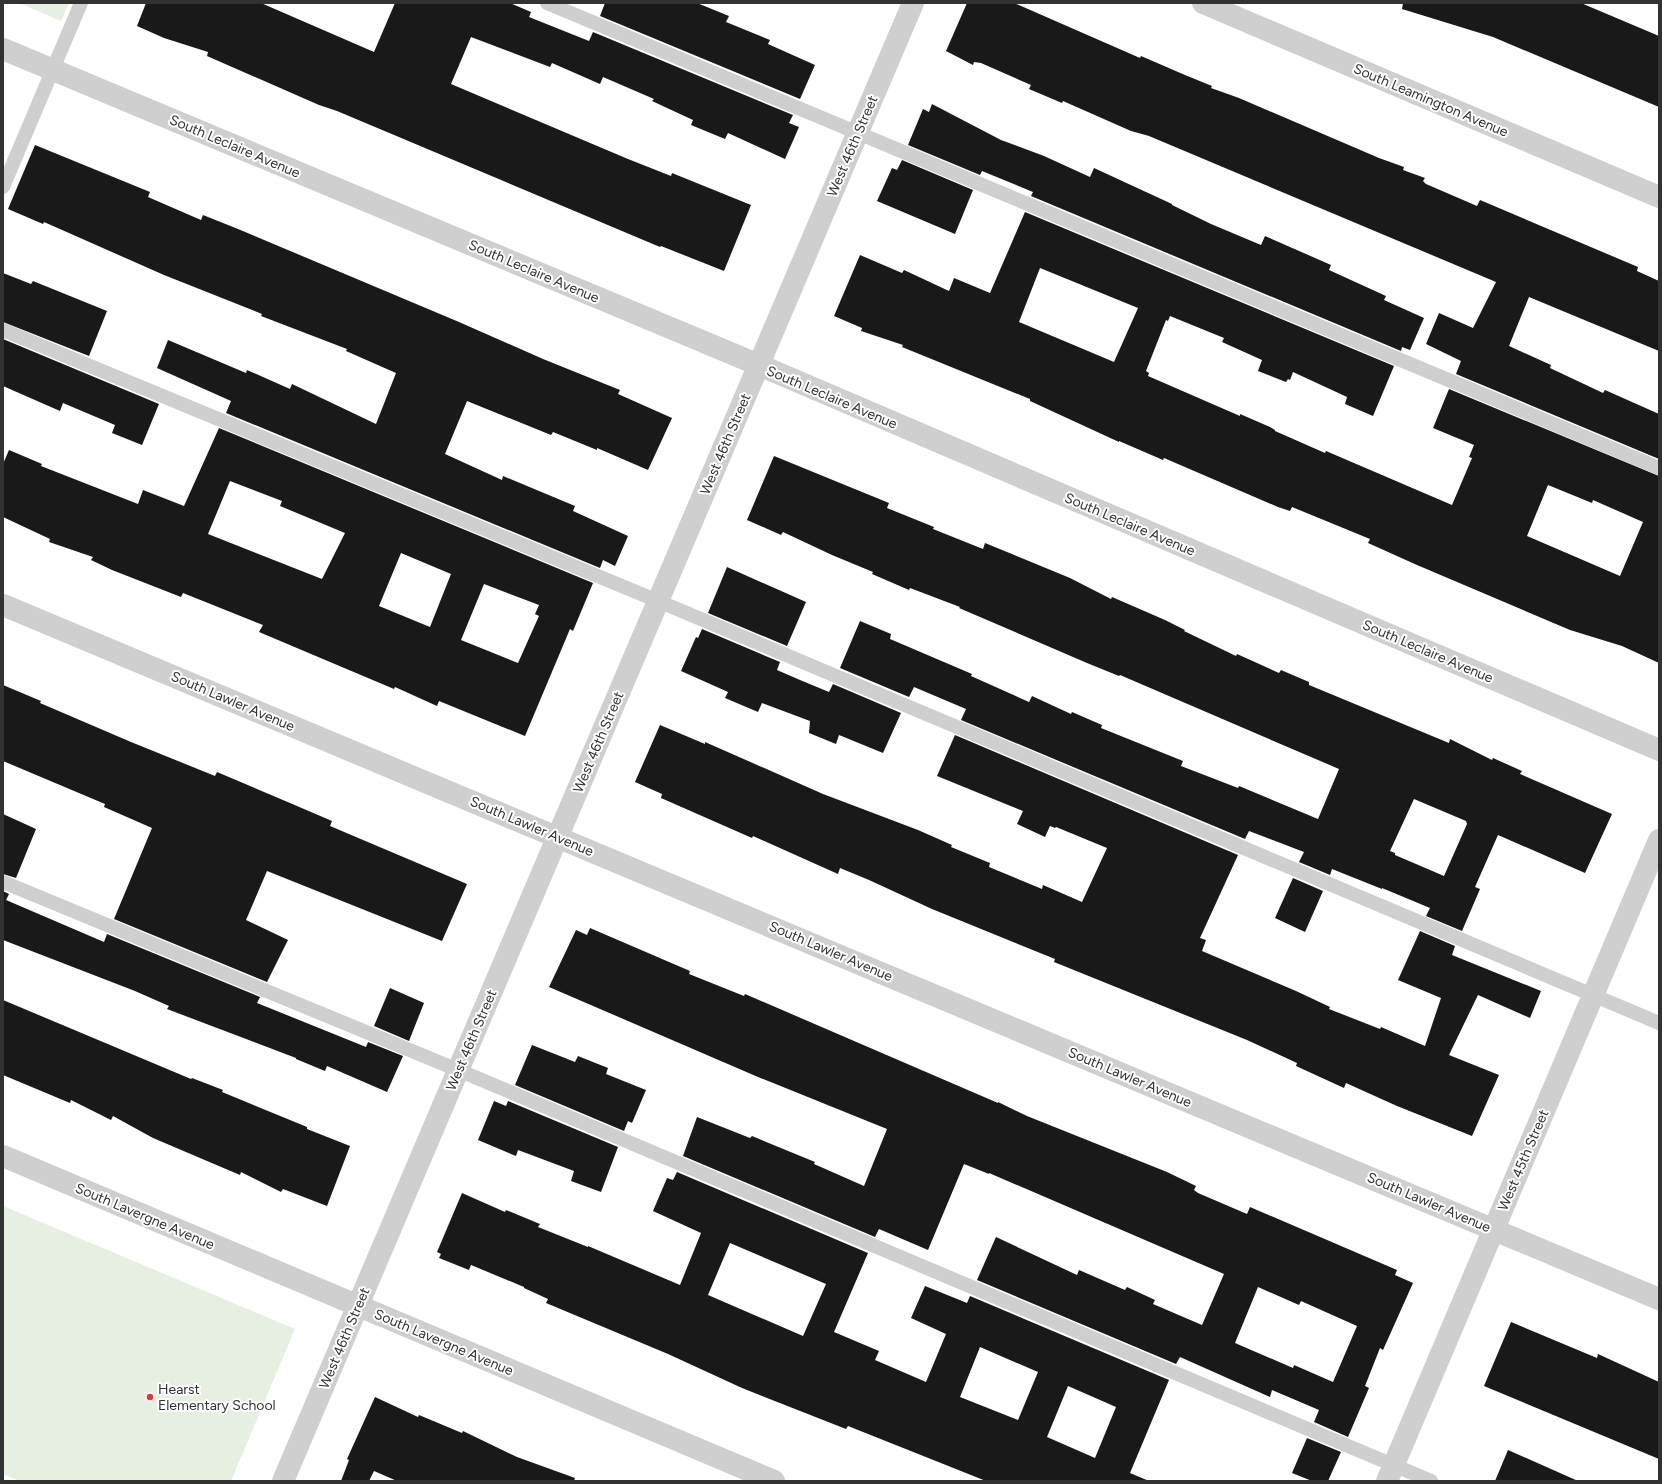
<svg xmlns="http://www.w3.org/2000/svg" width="1662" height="1484" viewBox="0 0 1662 1484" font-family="Figtree,sans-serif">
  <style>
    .green { fill: #e7efe1 }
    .building { fill: #191919; fill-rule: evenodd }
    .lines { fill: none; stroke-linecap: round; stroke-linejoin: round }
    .lane { stroke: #cfcfcf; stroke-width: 14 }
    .street { stroke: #cfcfcf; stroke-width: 22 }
    .poi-dot { fill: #eb3334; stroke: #fff; stroke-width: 1.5 }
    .labels { text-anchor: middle; stroke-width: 4; stroke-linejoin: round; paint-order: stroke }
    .street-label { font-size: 14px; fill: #323232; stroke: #fff }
    .poi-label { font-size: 14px; fill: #323232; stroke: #fff; text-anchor: start }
  </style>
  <rect width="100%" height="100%" fill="#fff"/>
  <path class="green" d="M19 3H69L61 21Z
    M3 1206 295 1329 231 1481H20L3 1474Z"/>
  <path class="building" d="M146 3H261L374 52 395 3H510L531 12 529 17 589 41 593 32 793 115 789 123 799 127 785 159 728 133 725 139 691 125 693 120 652 101 654 99 603 77 600 84 552 63 550 67 471 37 451 84 628 159 671 176 672 173 751 205 724 271 661 246 660 247 337 111 319 105 207 56 208 52 164 38 137 26Z
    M605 3H697L729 16 726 22 770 40 768 44 815 65 800 99 600 16Z
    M967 3H1014L1140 58 1141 56 1185 75 1212 86 1211 88 1239 98 1379 158 1404 167 1403 170 1425 178 1423 181 1426 184 1477 206 1480 200 1638 267 1637 271 1659 281V351L1529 297 1509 346 1551 365 1550 368 1603 393 1605 390 1659 414V459L1456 374 1461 361 1426 344 1439 313 1473 328 1496 282 1149 136 1131 131 1063 101 1062 103 1029 89 1031 85 981 63 974 62 973 65 946 51Z
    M1403 3H1581L1659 36V107L1493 37 1402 9Z
    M932 104 1001 140 1044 156 1090 177 1094 168 1172 204V205L1211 224 1261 245 1265 236 1331 265 1329 270 1386 296 1384 300 1424 318 1410 350 1402 347 1401 351 1031 196 1033 192 982 171 980 175 908 145 923 109 929 112Z
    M35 145 150 192 148 197 201 220 203 215 238 229 459 322 543 359 620 390 618 394 672 418 648 470 597 448V450L553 432 551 435 467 401 445 454 502 480 503 476 575 506 573 511 628 536 615 566 603 560 600 568 226 413 231 401 157 368 168 340 246 373 247 370 290 389 292 384 376 424 396 373 346 351 347 349 261 316 262 314 164 275 44 222 43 224 8 209Z
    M902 160 973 190 955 234 877 201 892 168 897 170Z
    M1025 212 1394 366 1373 416 1345 404 1347 397 1293 372 1290 380 1288 379 1286 382 1258 371 1262 360 1222 342 1224 338 1170 316 1168 321 1166 320 1146 371 1149 373 1148 376 1240 416V414L1270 427 1275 430V431L1325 453 1326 451 1452 505 1472 458 1469 457 1474 445 1433 428 1449 389 1659 476V663L1622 646 1570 630 1417 565 1368 543 1370 539 1292 507 1290 511 1278 507 1164 458 1163 460 1119 441V442L1030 401V399L902 347 903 345 861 331 862 328 834 316 860 255 902 273 904 270 949 291 954 278 990 293ZM1040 268 1138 308 1114 362 1019 322ZM1548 485 1592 503 1593 500 1643 522 1620 576 1527 536Z
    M3 273 31 284 33 281 107 311 89 356 3 322Z
    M3 339 159 404 142 445 112 433 115 425 63 403 60 411 3 386Z
    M219 428 593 583 573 631 570 629 525 736 439 701 437 706 395 687 394 689 259 632 263 625 183 593 181 597 112 570 91 560 93 557 49 542 50 539 3 517V464L9 450 42 464 41 466 138 504 143 490 184 506ZM230 481 282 501 280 506 345 533 322 579 208 534ZM401 553 451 574 430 627 379 606ZM484 584 539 605 535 614 539 616 518 663 461 640Z
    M774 456 889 503 887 508 934 527 933 529 983 549 985 543 1070 578 1111 599 1112 597 1165 620 1185 630 1184 631 1236 656 1237 654 1279 673 1281 670 1309 682V685L1449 743 1450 739 1492 760 1493 758 1522 771 1520 774 1612 814 1585 873 1498 835 1475 887 1480 889 1462 931 1426 916 1430 908 1382 888V889L1332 869 1330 875 1299 862 1304 852 1249 831 1245 839 961 720 966 709 914 687 909 697 840 668 860 621 891 634 890 639 972 674 971 676 1029 702 1032 696 1071 714 1072 712 1102 725 1101 728 1183 761 1181 766 1238 788 1239 786 1318 819 1339 769 1120 675 1119 676 1087 663 959 608 960 607 910 588 909 590 872 574 873 572 832 555 783 532 781 535 747 520ZM1414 799 1466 821 1467 824 1444 876 1395 855V853L1390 851Z
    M727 567 806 602 787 646 708 613Z
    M702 629 780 662 777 670 800 680 829 692 833 684 901 713 883 753 839 735 836 744 809 733 810 721 762 703 758 712 725 698 728 692 681 671 696 637 698 638Z
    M3 685 41 701 40 703 131 742 215 776 217 772 290 803 332 821 330 826 467 884 442 941 267 871 246 920 288 940 267 982 114 919 152 828 104 807 105 804 3 761Z
    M660 725 705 744V742L823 794 918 830 952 845 951 847 990 863 989 867 1042 889 1043 885 1082 902 1107 848 1056 827 1055 828 1050 826 1045 837 1017 824 1023 811 937 776 955 735 1238 855 1200 938 1206 940 1202 951 1296 991 1330 1007 1329 1009 1380 1029 1381 1027 1425 1046 1441 998 1398 980 1420 931 1455 946 1452 955 1541 991 1530 1018 1478 995 1449 1055 1499 1075 1472 1136 1397 1106 1346 1083 1344 1088 1296 1066 1297 1063 1247 1040 1054 962 1055 959 932 909 869 880 840 868 838 874 753 836 752 838 661 798 662 794 635 782Z
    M3 814 36 829 16 878 3 874Z
    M1293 878 1323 891 1305 932 1275 918Z
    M3 891 9 894 6 900 104 942 107 934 260 997 257 1003 366 1047 368 1042 403 1056 387 1092 327 1066 325 1071 296 1059V1058L167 1009 169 1006 135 991 3 940Z
    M590 928 690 971 689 974 744 996 745 994 998 1103V1102L1027 1116 1167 1172 1196 1186 1194 1190 1198 1193 1247 1214 1250 1207 1397 1270 1395 1275 1413 1283 1383 1350 1380 1348 1365 1386 1369 1388 1348 1437 1314 1422 1319 1410 1272 1390 1270 1397 1180 1357 1176 1364 977 1280 996 1237 1077 1275 1079 1270 1125 1290 1127 1287 1155 1300 1153 1304 1202 1325 1224 1274 989 1173V1174L964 1164 928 1250 879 1229 875 1237 683 1156 697 1117 750 1138 752 1136 815 1162 814 1164 864 1186 887 1129 758 1077 549 987 576 930 587 935ZM1258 1287 1299 1305 1301 1301 1357 1326 1333 1382 1294 1365 1293 1368 1235 1343Z
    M390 988 424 1003 409 1041 374 1026Z
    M3 1000 191 1079 192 1078 223 1090 222 1092 307 1127V1129L350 1146 327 1206 283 1189 281 1192 241 1172 240 1175 153 1138 113 1116 111 1120 71 1100 70 1103 3 1075Z
    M532 1045 575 1062 578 1056 608 1068 606 1074 646 1090 632 1123 628 1121 624 1131 515 1085Z
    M494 1101 506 1106 508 1101 618 1147 601 1192 571 1181 574 1171 518 1150 516 1156 478 1140Z
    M677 1172 868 1253 834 1332 879 1351 875 1360 926 1382 946 1334 911 1318 925 1286 967 1303 970 1296 1169 1380 1130 1473 1149 1481H986L848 1426 846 1429 742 1388 668 1354 546 1303 548 1299 524 1288V1287L471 1265 469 1270 439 1258 441 1254 437 1252 462 1193 505 1212 506 1210 540 1224 538 1227 588 1247V1246L680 1285 701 1233 653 1211 667 1178 673 1180ZM730 1243 826 1284 803 1336 708 1295ZM980 1347 1038 1372 1018 1420 960 1397ZM1068 1386 1116 1407 1095 1458 1047 1437Z
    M1511 1322 1597 1358 1598 1354 1659 1382V1459L1484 1386Z
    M375 1397 418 1417 419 1415 462 1433 463 1431 517 1457 575 1478 574 1481H397L374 1471 369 1481H341L349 1460 347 1459Z
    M1307 1438 1341 1452 1328 1481H1312L1292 1473Z
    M1508 1450 1578 1481H1495Z"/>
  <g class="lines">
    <path class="lane" d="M547 3 1659 468
      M3 187 81 3
      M3 330 658 601 1659 1023
      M3 882 458 1070 1431 1481"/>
    <path class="street" d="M1203 3 1659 197
      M3 49 759 365 1659 750
      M3 605 1659 1299
      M3 1156 774 1481
      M283 1481 913 3
      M1387 1481 1659 840"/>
  </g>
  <circle class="poi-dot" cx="150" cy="1397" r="4"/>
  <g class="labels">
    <g class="street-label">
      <text transform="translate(1431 100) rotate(23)" y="5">South Leamington Avenue</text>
      <text transform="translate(235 146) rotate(23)" y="5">South Leclaire Avenue</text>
      <text transform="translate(852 146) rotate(-67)" y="5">West 46th Street</text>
      <text transform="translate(534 271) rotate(23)" y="5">South Leclaire Avenue</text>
      <text transform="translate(832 397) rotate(23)" y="5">South Leclaire Avenue</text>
      <text transform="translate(725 444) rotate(-67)" y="5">West 46th Street</text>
      <text transform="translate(1130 524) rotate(23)" y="5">South Leclaire Avenue</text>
      <text transform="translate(1428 651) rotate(23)" y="5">South Leclaire Avenue</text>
      <text transform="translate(233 701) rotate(23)" y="5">South Lawler Avenue</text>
      <text transform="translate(598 742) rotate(-67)" y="5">West 46th Street</text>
      <text transform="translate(532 826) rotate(23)" y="5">South Lawler Avenue</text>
      <text transform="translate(831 951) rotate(23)" y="5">South Lawler Avenue</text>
      <text transform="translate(471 1040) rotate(-67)" y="5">West 46th Street</text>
      <text transform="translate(1130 1077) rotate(23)" y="5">South Lawler Avenue</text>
      <text transform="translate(1523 1160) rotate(-67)" y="5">West 45th Street</text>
      <text transform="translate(1429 1202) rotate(23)" y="5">South Lawler Avenue</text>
      <text transform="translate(145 1216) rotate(23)" y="5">South Lavergne Avenue</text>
      <text transform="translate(344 1338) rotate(-67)" y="5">West 46th Street</text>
      <text transform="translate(444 1342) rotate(23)" y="5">South Lavergne Avenue</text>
    </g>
    <g class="poi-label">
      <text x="158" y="1394">Hearst<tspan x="158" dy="16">Elementary School</tspan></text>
    </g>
  </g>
  <rect width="1662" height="1484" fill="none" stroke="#323232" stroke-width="8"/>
</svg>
